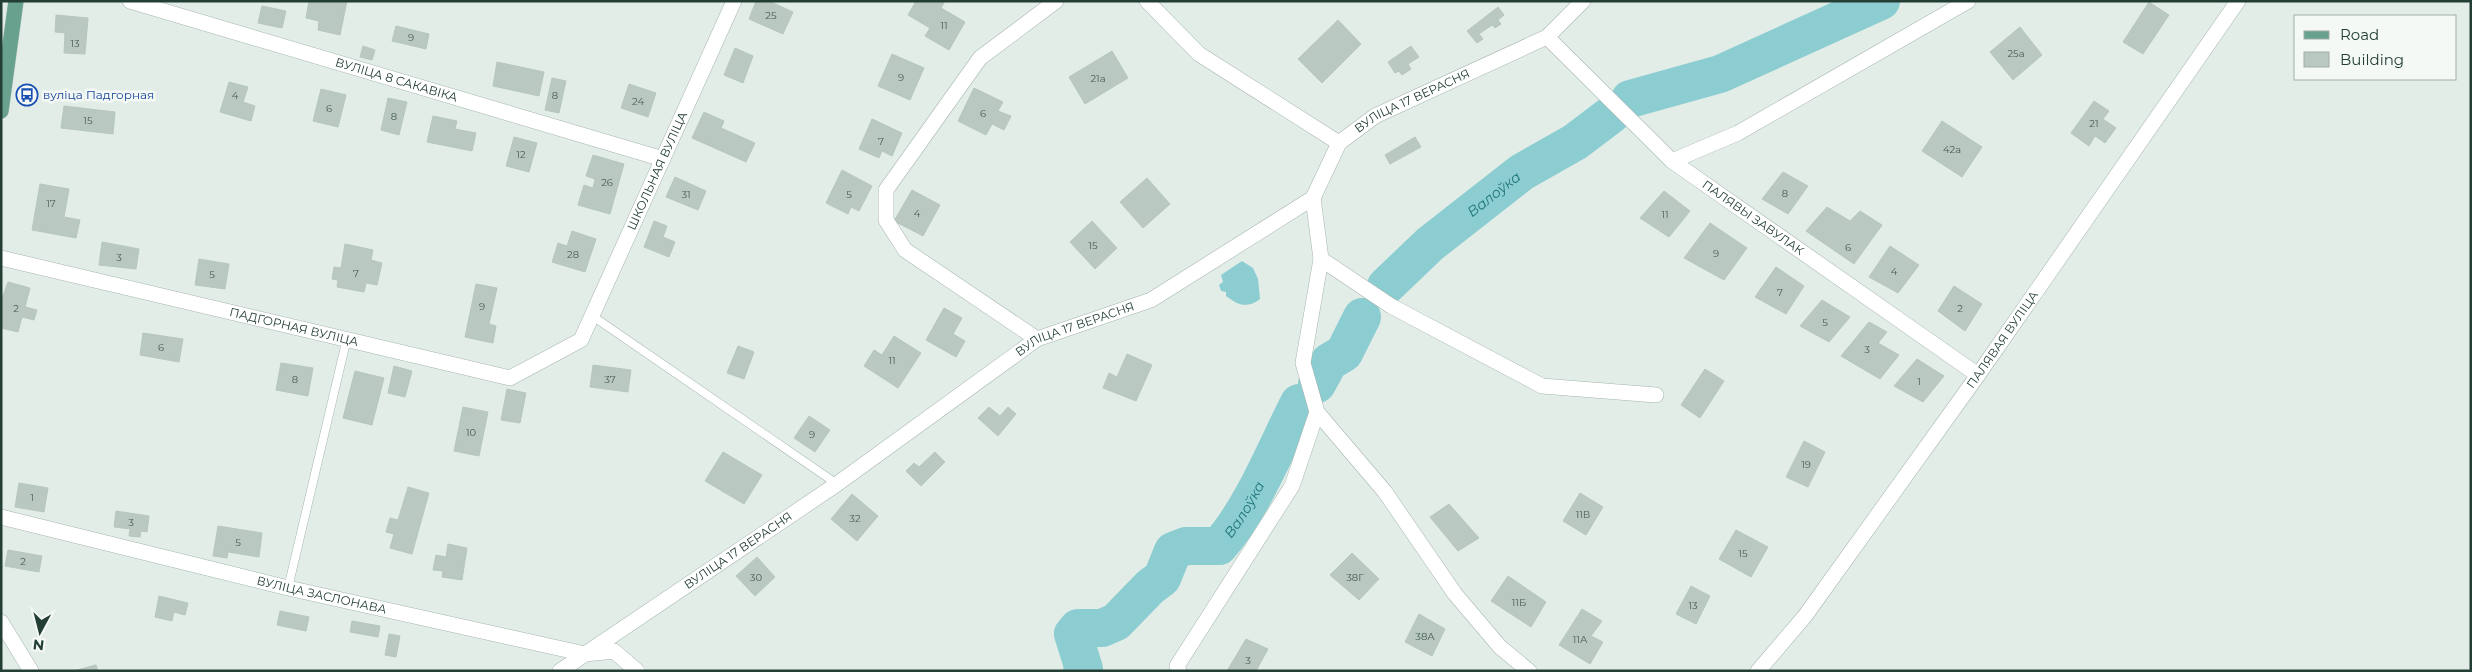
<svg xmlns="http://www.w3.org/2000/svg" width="2472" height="672" viewBox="0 0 2472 672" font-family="Montserrat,sans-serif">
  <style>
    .water { fill: #8ccdd1 }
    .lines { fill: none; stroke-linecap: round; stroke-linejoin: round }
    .river { stroke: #8ccdd1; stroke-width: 38 }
    .building { fill: #b9c8c0; stroke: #b6c7be }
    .service-casing { stroke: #a6b5ae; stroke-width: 9 }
    .minor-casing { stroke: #a6b5ae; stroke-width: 16 }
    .primary-casing { stroke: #c1c9c6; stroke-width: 16 }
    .service { stroke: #fff; stroke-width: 8 }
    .minor { stroke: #fff; stroke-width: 15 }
    .primary { stroke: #68a28e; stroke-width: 15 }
    .labels { text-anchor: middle; stroke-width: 5; stroke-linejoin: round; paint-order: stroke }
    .number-label { font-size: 10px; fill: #486057 }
    .street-label { font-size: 12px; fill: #233e34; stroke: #f4f9f6 }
    .transit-label { font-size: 12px; fill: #164399; stroke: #f4f9f6; text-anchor: start }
    .water-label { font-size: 14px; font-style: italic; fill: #1d747a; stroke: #f4f9f6 }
  </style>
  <rect width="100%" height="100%" fill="#e3ede8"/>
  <path class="water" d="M1242 261 1253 268 1258 279 1260 299C1247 309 1238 305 1226 296V292L1221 291 1219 285 1223 282 1221 275Z"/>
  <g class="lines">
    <g class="river">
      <path d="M1630 99 1720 74 1881 1"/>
      <path id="s1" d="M1386 286 1430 244 1522 172 1575 142 1612 114"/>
      <path d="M1317 384 1329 362 1344 353 1362 317"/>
      <path id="s2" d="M1082 671 1084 669 1073 634 1078 628H1102L1116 622 1150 587 1162 578 1173 551 1186 546H1219C1252 509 1276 448 1299 403"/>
    </g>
  </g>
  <path class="building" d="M309 1H347L340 35 318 30 319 21 306 18Z
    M756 1H769L793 12 783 34 749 19Z
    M916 1H945L941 8 965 22 949 50 925 36 930 28 908 15Z
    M2149 2 2169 15 2143 54 2123 42Z
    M262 6 286 11 282 28 258 23Z
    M1498 7 1504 15 1498 20 1501 24 1495 28 1492 25 1479 34 1483 39 1477 43 1467 31Z
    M56 15 88 18 85 54 64 53 65 33 55 32Z
    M1338 20 1361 44 1322 83 1298 59Z
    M396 26 429 34 426 49 392 41Z
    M2020 27 2042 55 2013 80 1990 52Z
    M363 46 375 50 372 60 360 57Z
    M1411 46 1419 57 1408 64 1411 69 1402 75 1399 71 1395 73 1388 62Z
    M735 48 753 56 743 83 724 75Z
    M1112 51 1128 78 1085 104 1069 77Z
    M892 54 924 68 910 100 878 86Z
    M497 62 544 72 539 96 493 86Z
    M552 78 566 81 559 113 545 110Z
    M229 82 248 87 243 102 255 106 251 121 220 112Z
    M629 84 656 93 648 117 621 108Z
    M974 88 1003 102 998 111 1011 116 1004 130 992 124 986 135 958 121Z
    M321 89 346 95 338 127 313 121Z
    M388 98 407 102 399 135 381 130Z
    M2094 101 2109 111 2103 119 2116 128 2105 143 2095 136 2089 146 2071 133Z
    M64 106 115 112 113 134 61 128Z
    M704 112 724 121 721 128 755 143 746 162 692 138Z
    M433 116 457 121 455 129 476 133 472 151 427 142Z
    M872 119 902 133 892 156 882 151 879 158 859 149Z
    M1942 121 1982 147 1962 177 1922 151Z
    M514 137 537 143 529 172 506 166Z
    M1415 137 1421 147 1390 164 1385 155Z
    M593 155 624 164 610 214 578 205 584 185 593 188 595 179 586 176Z
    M842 170 872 186 859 211 851 207 848 214 826 203Z
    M1783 172 1808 186 1788 214 1762 199Z
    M675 177 706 191 698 210 666 197Z
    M1147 178 1170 204 1143 228 1120 202Z
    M40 184 69 189 64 217 80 220 76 238 32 230Z
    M912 190 940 205 923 236 894 221Z
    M1664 191 1690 211 1669 237 1640 218Z
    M1827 207 1850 221 1860 211 1882 225 1854 264 1806 231Z
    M654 221 667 226 663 237 675 242 669 257 644 247Z
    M1092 221 1117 248 1095 269 1070 242Z
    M1710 223 1747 248 1724 280 1684 258Z
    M572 231 596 239 585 272 552 262 558 243 567 246Z
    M102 242 139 249 136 269 99 265Z
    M345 244 373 250 371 260 382 263 377 285 366 283 364 292 337 287 338 280 332 279 334 267 341 268Z
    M1890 246 1919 265 1898 293 1869 277Z
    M199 259 229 264 225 289 195 285Z
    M1776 267 1804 286 1786 314 1755 297Z
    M8 282 30 288 25 307 37 310 34 320 22 317 18 332 1 328V301Z
    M476 284 497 288 489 324 496 326 493 343 465 337Z
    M1954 286 1982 304 1965 331 1938 311Z
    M1822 300 1850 317 1829 342 1800 326Z
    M944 308 962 318 953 334 965 341 956 357 926 340Z
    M1869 322 1887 332 1878 343 1899 355 1880 379 1841 356Z
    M143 333 183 339 179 362 140 355Z
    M894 336 921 353 898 388 864 366 874 350 882 355Z
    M738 346 754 352 744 379 727 373Z
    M1127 354 1152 365 1136 401 1103 388 1109 373 1117 377Z
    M1917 359 1944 376 1923 402 1894 386Z
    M281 363 313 368 308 396 276 390Z
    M593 365 631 370 628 392 590 387Z
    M394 366 412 371 405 397 388 393Z
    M1705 369 1724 381 1700 418 1681 405Z
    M355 371 384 378 372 425 343 418Z
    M507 389 526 393 520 423 501 420Z
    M463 407 488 412 479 456 454 451Z
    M989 407 1000 416 1008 407 1016 414 998 436 978 418Z
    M809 416 830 430 815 452 794 438Z
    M1804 441 1825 452 1808 487 1786 477Z
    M723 452 762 475 744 504 705 481Z
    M935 452 945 462 921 486 906 471 914 463 919 467Z
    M19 483 48 488 44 512 15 507Z
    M408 487 429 493 412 554 390 548 394 534 386 532 390 518 398 520Z
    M1580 493 1603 507 1586 535 1563 521Z
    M852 494 878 516 857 541 831 519Z
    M1449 504 1479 538 1458 551 1430 517Z
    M116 511 149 516 147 532 141 531 140 537 129 536 130 529 114 527Z
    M218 526 262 533 259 557 228 552 227 558 213 556Z
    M1736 530 1768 547 1751 577 1719 559Z
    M448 544 467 548 462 580 442 577 443 571 433 570 436 555 446 557Z
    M8 550 42 556 39 572 5 566Z
    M1352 553 1379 579 1359 600 1330 575Z
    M757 557 775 577 755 596 736 576Z
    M1508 576 1546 602 1531 627 1491 601Z
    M1691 586 1710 596 1696 624 1676 614Z
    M159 596 188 603 185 615 174 612 172 621 155 617Z
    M1582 609 1602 621 1591 636 1603 642 1590 664 1559 645Z
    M280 611 309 617 306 631 277 625Z
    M1419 614 1445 629 1432 656 1405 642Z
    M352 621 380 626 378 637 350 632Z
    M389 634 400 636 396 657 385 655Z
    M1246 639 1268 649 1256 671H1227Z
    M96 665 98 671H77V670Z"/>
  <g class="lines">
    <g class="service-casing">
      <path id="service" d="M591 315 837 484
        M288 588 347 338"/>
    </g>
    <g class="minor-casing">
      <g id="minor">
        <path id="s3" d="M130 1 663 159"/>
        <path d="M1147 1 1199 54 1339 143"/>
        <path id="s4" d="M1547 37 1672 161 1978 375"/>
        <path d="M1672 161 1738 133 1968 1"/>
        <path d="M1313 198 1321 259 1303 363 1317 412 1385 492 1455 594 1500 647 1529 671"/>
        <path id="s5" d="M1 258 510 378 581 340 734 1"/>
        <path d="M1321 259 1391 306 1542 386 1656 395"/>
        <path d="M1037 339 905 250 886 220V190L980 58 1056 1"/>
        <path id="s6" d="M1 517 288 588 585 654 614 651 637 671"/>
        <path d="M1 622 31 671"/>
        <path id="s7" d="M560 671 837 484 1037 339 1151 300 1313 198 1339 143 1375 116 1547 37 1583 1"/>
        <path d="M1179 671 1177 666 1292 486 1317 412"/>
        <path id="s8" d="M1758 671 1805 616 1978 375 2238 1"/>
      </g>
    </g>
    <g class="primary-casing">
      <path id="primary" d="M1 111 16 1"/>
    </g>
    <use href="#service" class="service"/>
    <use href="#minor" class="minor"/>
    <use href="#primary" class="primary"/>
  </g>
  <defs>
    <g id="bus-ring" transform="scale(1.125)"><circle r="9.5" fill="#f4f9f6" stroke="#1a4fb4" stroke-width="1.5"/><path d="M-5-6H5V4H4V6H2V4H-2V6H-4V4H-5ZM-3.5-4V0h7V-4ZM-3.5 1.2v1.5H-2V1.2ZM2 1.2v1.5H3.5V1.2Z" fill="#1a4fb4"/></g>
  </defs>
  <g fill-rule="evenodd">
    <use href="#bus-ring" x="27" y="95"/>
  </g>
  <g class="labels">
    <g class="number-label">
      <text x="771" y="19">25</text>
      <text x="944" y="29">11</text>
      <text x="411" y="41">9</text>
      <text x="75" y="47">13</text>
      <text x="2016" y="57">25а</text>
      <text x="901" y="81">9</text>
      <text x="1098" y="82">21а</text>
      <text x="235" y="99">4</text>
      <text x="555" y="99">8</text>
      <text x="638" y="105">24</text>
      <text x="329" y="112">6</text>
      <text x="983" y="117">6</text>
      <text x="394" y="120">8</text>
      <text x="88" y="124">15</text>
      <text x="2094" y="127">21</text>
      <text x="881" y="145">7</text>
      <text x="1952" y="153">42а</text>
      <text x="521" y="158">12</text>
      <text x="607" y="186">26</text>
      <text x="1785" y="197">8</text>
      <text x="686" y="198">31</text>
      <text x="849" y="198">5</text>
      <text x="51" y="207">17</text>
      <text x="917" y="217">4</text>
      <text x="1665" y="218">11</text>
      <text x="1093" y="249">15</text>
      <text x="1848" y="251">6</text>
      <text x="1716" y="257">9</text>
      <text x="573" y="258">28</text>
      <text x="119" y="261">3</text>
      <text x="1894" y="275">4</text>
      <text x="356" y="277">7</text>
      <text x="212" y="278">5</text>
      <text x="1780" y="296">7</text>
      <text x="482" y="310">9</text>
      <text x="16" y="312">2</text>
      <text x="1960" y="312">2</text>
      <text x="1825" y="326">5</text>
      <text x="161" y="351">6</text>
      <text x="1867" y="353">3</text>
      <text x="892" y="364">11</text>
      <text x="295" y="383">8</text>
      <text x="610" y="383">37</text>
      <text x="1919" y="385">1</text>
      <text x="471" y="436">10</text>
      <text x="812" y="438">9</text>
      <text x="1806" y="468">19</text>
      <text x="32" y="501">1</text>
      <text x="1583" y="518">11В</text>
      <text x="855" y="522">32</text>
      <text x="131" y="526">3</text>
      <text x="238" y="546">5</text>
      <text x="1743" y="557">15</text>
      <text x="23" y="565">2</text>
      <text x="756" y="581">30</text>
      <text x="1355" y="581">38Г</text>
      <text x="1519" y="606">11Б</text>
      <text x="1693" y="609">13</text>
      <text x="1425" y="640">38А</text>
      <text x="1580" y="643">11А</text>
      <text x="1248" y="664">3</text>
    </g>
    <g class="street-label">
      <text dy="4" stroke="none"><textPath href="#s3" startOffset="278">ВУЛІЦА 8 САКАВІКА</textPath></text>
      <text dy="4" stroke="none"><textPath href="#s7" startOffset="1039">ВУЛІЦА 17 ВЕРАСНЯ</textPath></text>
      <text dy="4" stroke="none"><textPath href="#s5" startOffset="789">ШКОЛЬНАЯ ВУЛІЦА</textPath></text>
      <text dy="4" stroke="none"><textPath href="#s4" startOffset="275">ПАЛЯВЫ ЗАВУЛАК</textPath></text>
      <text dy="4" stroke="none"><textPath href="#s5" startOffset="301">ПАДГОРНАЯ ВУЛІЦА</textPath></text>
      <text dy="4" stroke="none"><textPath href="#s7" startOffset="620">ВУЛІЦА 17 ВЕРАСНЯ</textPath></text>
      <text dy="4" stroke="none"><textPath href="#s8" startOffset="412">ПАЛЯВАЯ ВУЛІЦА</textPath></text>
      <text dy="4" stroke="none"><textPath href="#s7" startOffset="215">ВУЛІЦА 17 ВЕРАСНЯ</textPath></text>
      <text dy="4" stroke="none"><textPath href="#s6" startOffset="330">ВУЛІЦА ЗАСЛОНАВА</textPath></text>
    </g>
    <g class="transit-label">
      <text x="43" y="99">вуліца Падгорная</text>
    </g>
    <g class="water-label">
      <text dy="5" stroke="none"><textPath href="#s1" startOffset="142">Валоўка</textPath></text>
      <text dy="5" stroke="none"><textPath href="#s2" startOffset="271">Валоўка</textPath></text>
    </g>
  </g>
  <rect width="2472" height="672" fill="none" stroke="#233e34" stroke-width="5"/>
  <rect x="2294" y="15" width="162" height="65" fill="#f4f9f6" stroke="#a0aea8"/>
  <rect x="2304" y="31" width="25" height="8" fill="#68a28e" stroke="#a0aea8"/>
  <text x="2340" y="40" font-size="15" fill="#233e34">Road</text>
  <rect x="2304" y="52" width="25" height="15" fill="#b9c8c0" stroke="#a0aea8"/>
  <text x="2340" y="65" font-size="15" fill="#233e34">Building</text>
  <g transform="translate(40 632) rotate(187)" stroke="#f4f9f6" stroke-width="4" paint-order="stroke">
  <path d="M0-4L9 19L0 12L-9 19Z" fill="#233e34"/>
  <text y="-8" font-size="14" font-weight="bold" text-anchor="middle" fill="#233e34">N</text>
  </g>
</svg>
